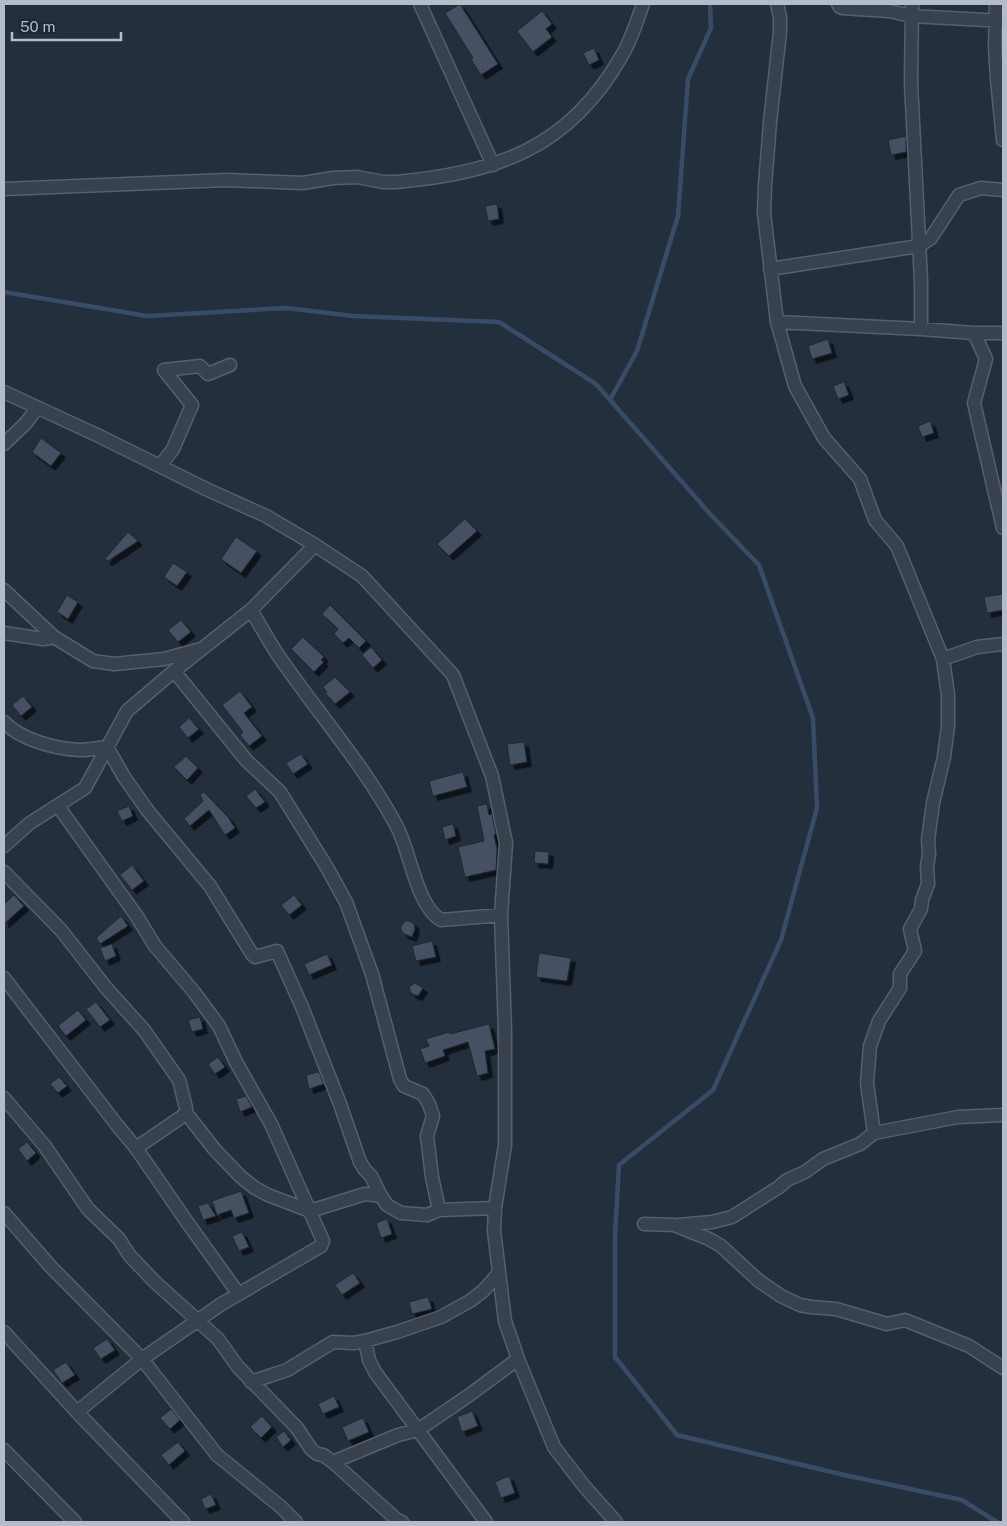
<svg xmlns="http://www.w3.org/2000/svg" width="1007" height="1526" viewBox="0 0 1007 1526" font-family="'Public Sans',sans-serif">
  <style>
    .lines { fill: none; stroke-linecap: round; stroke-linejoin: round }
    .stream { stroke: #394c67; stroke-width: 4.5 }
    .building { fill: #455162; stroke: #1f2835; filter: url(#shadow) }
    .minor-casing { stroke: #565f6c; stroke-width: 15 }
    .minor { stroke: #38414e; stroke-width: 12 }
  </style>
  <defs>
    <filter id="shadow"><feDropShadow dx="4.5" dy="4.5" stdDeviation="0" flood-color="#0009"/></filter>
  </defs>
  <rect width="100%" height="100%" fill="#242f3e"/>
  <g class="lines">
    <path class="stream" d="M4 292 147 316 286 308 353 316 499 322 596 384 712 516 759 565 813 718 817 808 781 940 713 1090 619 1165 615 1235V1357L677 1435 840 1474 962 1500 997 1522
      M610 400 637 351 678 216 688 79 711 28 710 4"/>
  </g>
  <path class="building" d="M460 4 498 64 481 75 471 59 473 58 445 13Z
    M542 11 552 24 546 29 552 37 533 52 517 31Z
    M594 48 599 60 589 65 583 53Z
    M906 136V152L891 155 888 140Z
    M497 204 499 219 488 221 485 206Z
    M828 339 832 353 812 359 808 346Z
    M844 382 849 395 838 399 833 386Z
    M930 421 934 433 922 437 918 426Z
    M41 438 61 453 51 466 32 452Z
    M465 519 477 531 449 556 437 544Z
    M128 532 138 541 108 561 105 559Z
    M236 537 257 551 241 573 221 559Z
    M173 563 187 572 177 586 164 577Z
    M1003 594V610L987 613 984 597Z
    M67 595 78 602 68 619 57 612Z
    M330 605 366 641 359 648 349 638 343 643 334 634 338 629 322 614Z
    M181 620 191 632 178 642 168 630Z
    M303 637 324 657 321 660 324 662 314 672 291 649Z
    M371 647 382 660 373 668 362 655Z
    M335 677 350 692 335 704 325 693 327 692 323 687Z
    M240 691 252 707 244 713 262 736 249 746 240 735 243 732 222 705Z
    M23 696 32 707 21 716 12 705Z
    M189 718 199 729 188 738 179 727Z
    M524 742 527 762 510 765 507 744Z
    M301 754 308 764 293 774 286 763Z
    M186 756 198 768 187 780 174 767Z
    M463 772 467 787 433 796 429 781Z
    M255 789 265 802 256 808 246 796Z
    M204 792 228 817 235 828 225 835 209 810 190 826 184 819 203 801 200 795Z
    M487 804 489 815 492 814 496 834 494 835 497 849 496 870 465 877 458 847 484 841 477 806Z
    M129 806 133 816 122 821 117 811Z
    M453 824 456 836 445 840 442 827Z
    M535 851 549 852 548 864 534 863Z
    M132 865 144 881 132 890 120 875Z
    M14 895 24 906 4 924V904Z
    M294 895 302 905 289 915 281 905Z
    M121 916 128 926 100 944 96 938Z
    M405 921H410L414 924 415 929 412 937 404 934 401 930V926Z
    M432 941 436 957 416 961 412 946Z
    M112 944 116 956 105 961 100 948Z
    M539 953 571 958 567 981 536 977Z
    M327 954 332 965 309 975 304 964Z
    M415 983 423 988 418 996 412 994 410 991 409 987Z
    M96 1002 110 1020 100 1027 86 1009Z
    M78 1010 86 1020 66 1036 58 1026Z
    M200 1017 203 1029 192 1032 188 1020Z
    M489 1024 495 1049 485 1051 488 1073 477 1076 468 1042 443 1050 445 1056 425 1063 420 1049 429 1046 426 1039 449 1032 450 1034Z
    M218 1057 225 1067 215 1074 208 1064Z
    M319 1072 324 1084 309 1089 306 1075Z
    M59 1077 67 1086 58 1093 50 1084Z
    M246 1096 252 1107 240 1112 236 1099Z
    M27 1142 36 1153 27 1161 18 1149Z
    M241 1191 249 1213 234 1218 231 1210 217 1215 212 1201Z
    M208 1203 216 1216 203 1220 198 1206Z
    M387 1219 392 1234 381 1238 376 1223Z
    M242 1232 249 1247 239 1251 232 1236Z
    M353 1273 360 1283 342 1295 335 1285Z
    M428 1297 432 1309 412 1314 409 1302Z
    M107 1339 115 1350 101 1359 93 1348Z
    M66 1362 75 1375 62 1383 53 1370Z
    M334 1396 339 1407 323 1414 318 1404Z
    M171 1409 180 1420 170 1429 160 1418Z
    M472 1411 478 1426 462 1432 457 1417Z
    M262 1416 272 1427 261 1438 250 1427Z
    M363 1418 369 1432 348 1441 342 1427Z
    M284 1431 291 1440 283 1447 276 1437Z
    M178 1442 185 1451 169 1465 161 1455Z
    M509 1476 515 1493 501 1498 495 1482Z
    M211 1494 216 1505 205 1509 201 1499Z"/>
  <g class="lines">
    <g class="minor-casing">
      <path id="minor" d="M420 4 493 165
        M777 4 780 17V32L770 122 765 186 764 213 777 322 795 386 824 438 860 479 875 520 897 546 943 659 948 695V726L944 757 933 803 928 840 929 855 927 866 928 884 922 900 921 909 910 929 915 951 900 974V988L879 1021 870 1046 867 1083 874 1133
        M838 4 840 7 842 8 889 11 911 16 1003 21
        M912 4 911 83 921 281V329
        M996 4 995 47 997 79 1003 140
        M4 189 227 180 303 183 333 178 357 177 383 182H396C497 173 569 148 621 57 631 41 637 21 643 4
        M770 269 919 246 931 238 959 195 981 188 1003 190
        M777 322 921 329 974 333H1003
        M974 333 986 359 974 403 1003 528
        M4 392 99 436 206 489 266 516 315 545 362 576 453 675 492 776 506 843 501 915 505 1031V1145L495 1208 494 1231 505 1321 518 1359 554 1447 584 1486 616 1522
        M4 444 26 423 37 408
        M160 466 173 449 192 405 164 370 200 366 208 374 230 365
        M4 590 54 637 93 661 114 664 164 659 197 650
        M251 610C262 628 272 648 285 665 322 718 365 767 396 825 410 849 416 906 441 920L501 915
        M4 633 43 639 54 637
        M943 659 977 647 1003 644
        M174 671 246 760 280 792 326 866 346 902 372 974 400 1079 404 1086 423 1094 429 1104 433 1116 427 1136 432 1177 439 1210
        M4 722C21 740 56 749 80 750 89 750 98 748 107 747L124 777 148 811 210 886 252 954 255 957 277 951 302 1007 340 1104 360 1162 365 1170 371 1176 381 1196 387 1205 401 1213 427 1215 439 1210 495 1208
        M58 806 136 915 155 946 194 992 219 1026 236 1062 271 1124 323 1241 321 1246 220 1305 142 1359 77 1412
        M4 846 30 823 85 788 127 711 174 671 251 610 315 545
        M4 872 61 930 107 989 144 1030 179 1080 186 1108V1113L180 1118 136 1148
        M4 978 117 1125 136 1148 187 1222 238 1293
        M4 1098 44 1145 88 1209 119 1239 130 1256 155 1282 218 1339 238 1367 297 1428 311 1449 317 1454 323 1455 333 1462 397 1520 402 1522
        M186 1113 215 1150 241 1177 255 1188 268 1195 310 1211 365 1194 381 1196
        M4 1213 50 1266 142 1359 217 1455 281 1507 296 1522
        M644 1224 674 1225 709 1239 721 1246 759 1281 781 1296 800 1305 811 1307 836 1309 887 1324 905 1320 969 1346 1003 1368
        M678 1225 712 1222 732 1217 779 1187 787 1180 805 1172 823 1159 860 1144 874 1133 958 1117 1003 1115
        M4 1332 77 1412 183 1522
        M365 1341 369 1360 375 1372 486 1522
        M251 1382 287 1370 333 1342 353 1343 365 1341 397 1332 441 1317 470 1301 483 1291 499 1273
        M4 1450 75 1522
        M333 1462 398 1435 418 1430 468 1396 518 1359"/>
    </g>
    <use href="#minor" class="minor"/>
  </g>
  <rect width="1007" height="1526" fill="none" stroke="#b4bcc9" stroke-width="10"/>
  <path d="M12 32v8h109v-8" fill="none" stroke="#b4bcc9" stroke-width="2.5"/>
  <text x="20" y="32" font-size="15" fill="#b4bcc9" stroke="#1d2633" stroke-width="4" paint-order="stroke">50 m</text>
</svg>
